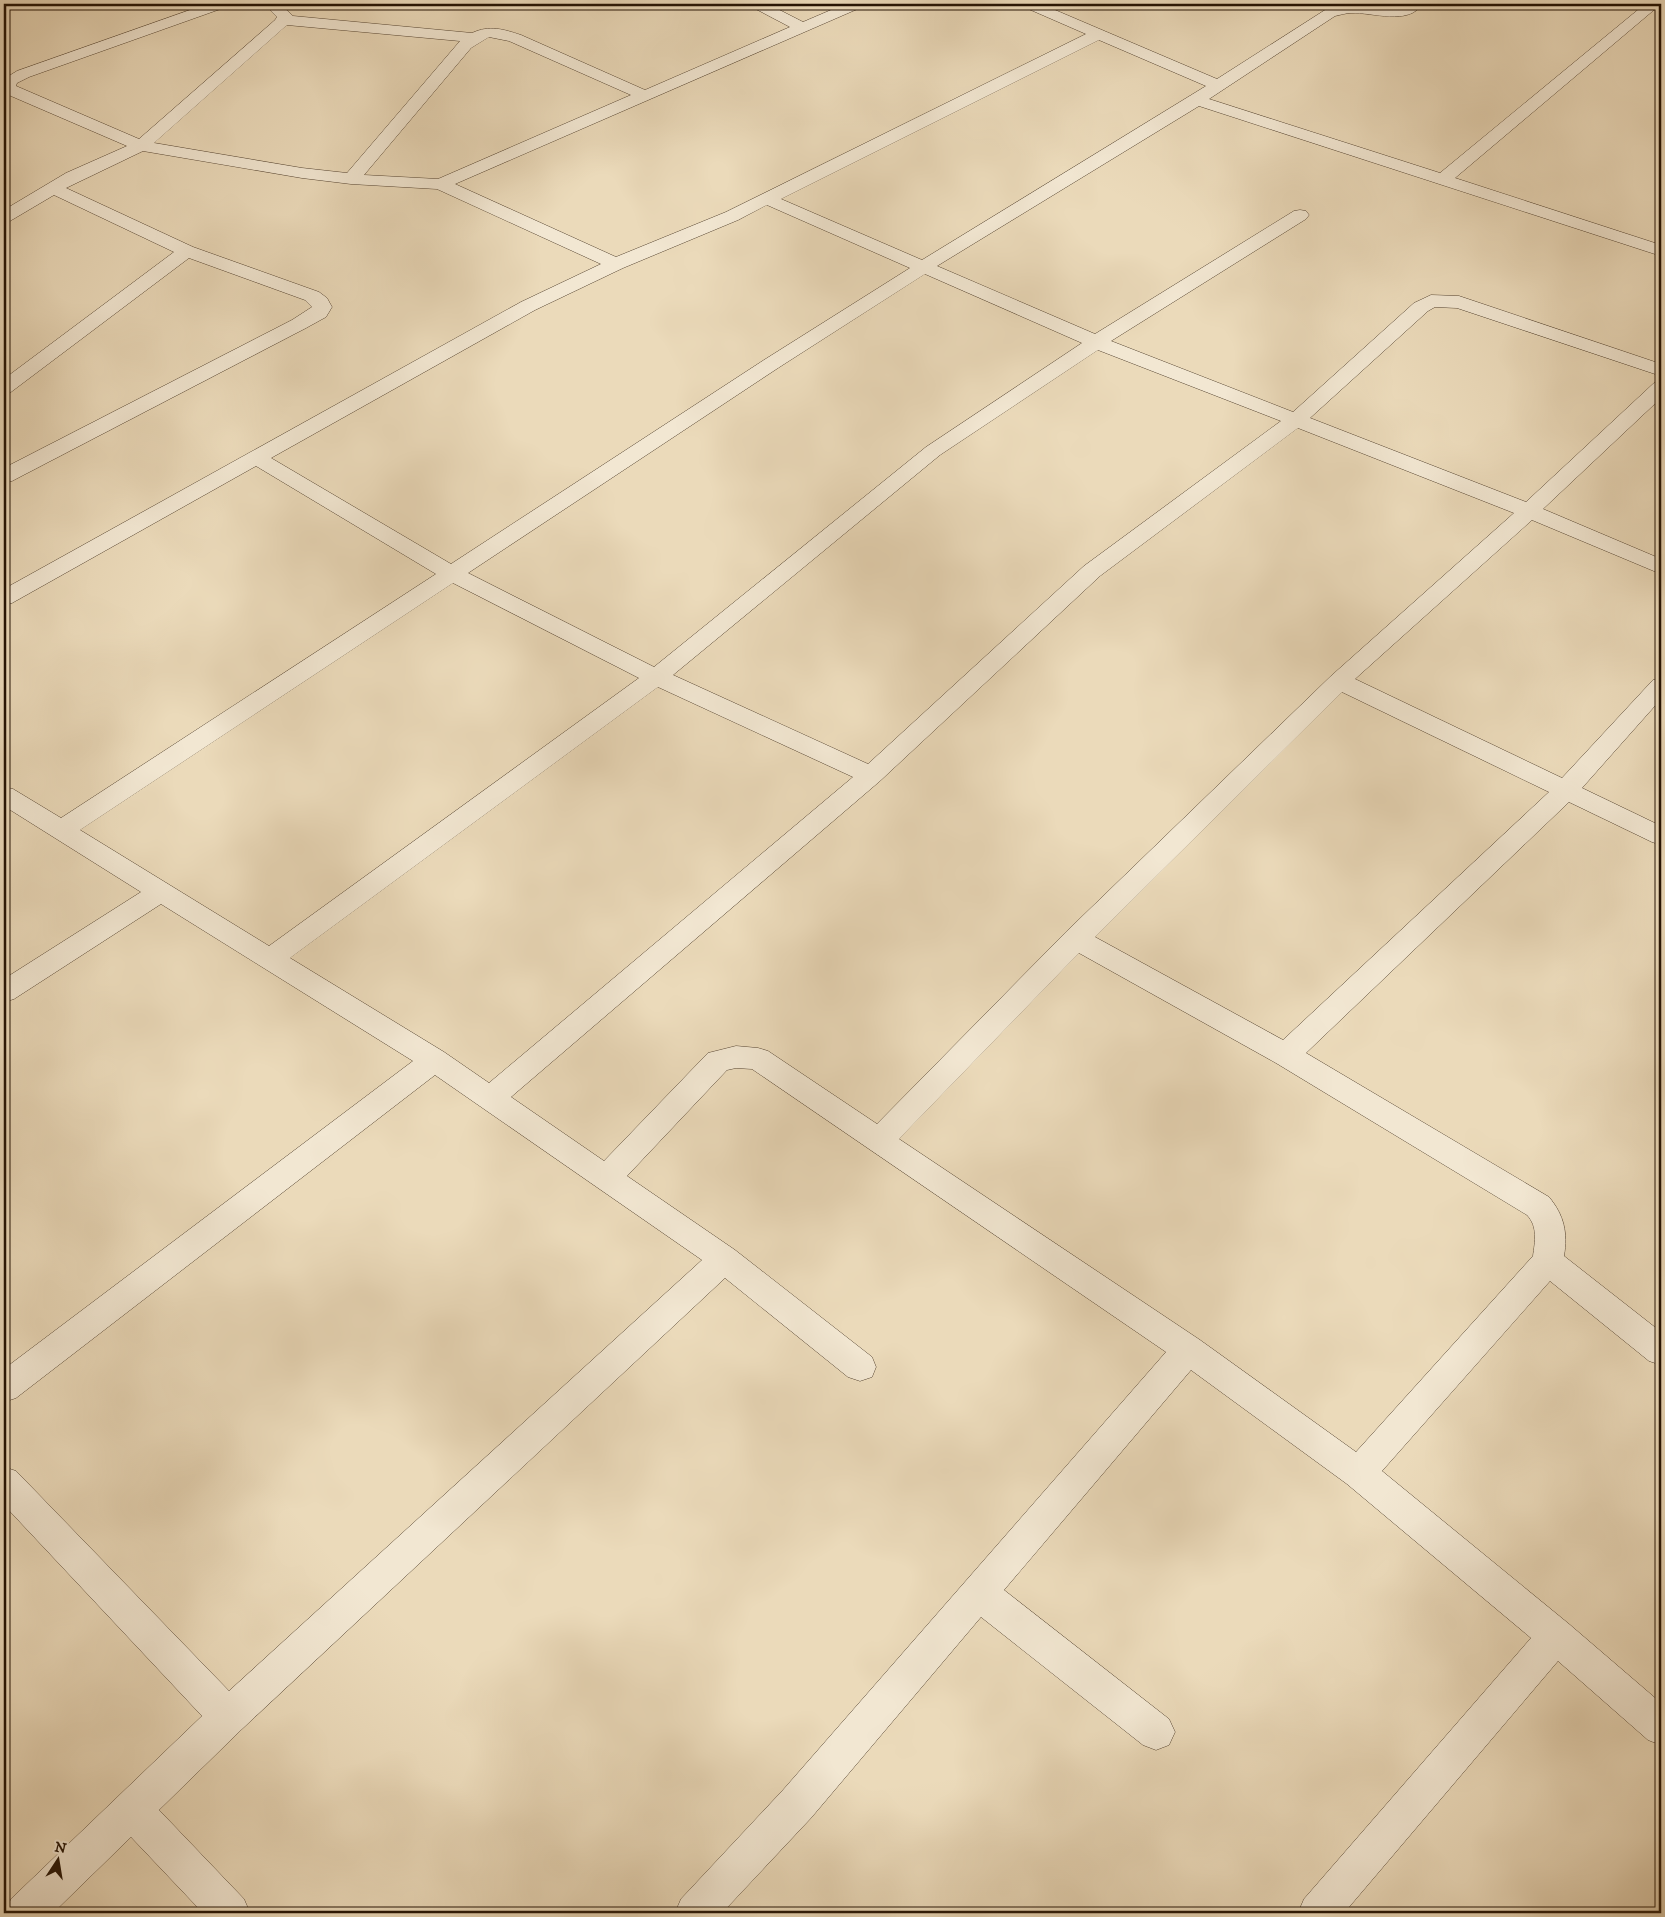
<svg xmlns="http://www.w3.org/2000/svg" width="1665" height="1917" viewBox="0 0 1665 1917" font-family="'IM FELL DW Pica',serif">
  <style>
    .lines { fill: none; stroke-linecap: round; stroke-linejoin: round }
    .minor-casing { stroke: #564532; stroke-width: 1 }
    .minor { fill: #f2e7d2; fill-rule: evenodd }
  </style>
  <rect width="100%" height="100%" fill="#ebdaba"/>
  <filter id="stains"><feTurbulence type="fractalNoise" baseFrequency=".004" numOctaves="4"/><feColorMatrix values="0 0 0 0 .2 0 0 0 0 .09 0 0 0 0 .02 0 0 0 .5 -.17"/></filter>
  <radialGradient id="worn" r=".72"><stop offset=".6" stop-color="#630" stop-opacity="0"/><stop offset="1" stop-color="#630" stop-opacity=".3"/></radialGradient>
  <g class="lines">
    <g class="minor-casing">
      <path id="minor" d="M207 4H229L226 7 29 77 17 83 16 86 139 139 275 20 277 17 264 4H280L293 16 472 33C489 25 503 29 521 35L645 90 790 27 752 7 750 4H768L803 22 845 4H864L862 7 455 184 616 257 726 212 1086 34 1024 7 1022 4H1041L1217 79 1325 10 1348 4 1398 7 1405 4H1422C1409 26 1372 12 1351 13 1346 13 1340 15 1335 16L1209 99 1440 173 1645 4H1661L1455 178 1661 245V256L1199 106 937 266 1095 334 1294 211 1300 210 1306 211 1309 215 1306 219 1111 341 1293 412 1414 303 1431 295 1459 296 1661 364V376L1457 308 1435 307 1428 311 1310 418 1526 502 1654 383 1661 381V398L1543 509 1661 559V574L1532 520 1355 679 1562 778 1653 680 1661 678V699L1582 788 1661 826V845L1652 842 1569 802 1306 1053 1549 1197C1564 1215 1568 1233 1564 1256L1661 1332V1365L1649 1361 1550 1281 1382 1471 1569 1624 1661 1703V1745L1648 1740 1558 1661 1344 1913H1298L1304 1899 1531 1638 1347 1484 1191 1370 1004 1590 1169 1719 1175 1732 1169 1745 1156 1750 1143 1745 981 1617 811 1818 722 1913H675L681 1899 783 1790 1166 1352 752 1069 736 1068 727 1070 627 1176 735 1250 872 1357 876 1367 872 1377 860 1381 848 1377 725 1278 241 1730 159 1810 244 1899 250 1913H203L131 1837 53 1913H5L11 1899 202 1716 4 1505V1467L16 1471 229 1691 702 1260 435 1075 16 1398 4 1402V1369L413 1061 161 904 14 999 4 1002V979L141 892 4 806V787L13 789 61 818 436 574 256 466 12 603 4 605V589L521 302 601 264 437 189 351 184 302 178 143 151 66 188 193 247 319 292 327 298 332 307 326 317 306 328 12 481 4 482V468L292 320 312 307 305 300 189 258 11 392 4 394V379L174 252 54 195 10 221 4 222V210L66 173 127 146 4 93V79L17 71ZM287 25 460 41 347 173 302 168 154 143ZM489 37 509 41 631 95 438 179 364 175 471 48ZM1099 40 1206 86 922 260 781 199ZM767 205 910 268 764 360 451 564 271 458 535 310 623 268 738 220ZM925 274 1082 343 926 447 654 667 468 573 778 368ZM1098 350 1281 421 1084 566 868 764 673 675 940 455ZM1298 428 1514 513 1331 676 1066 932 877 1124 768 1051 758 1048 736 1046 708 1053 604 1161 511 1097 880 781 1100 576ZM453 583 639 678 269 946 80 830ZM658 687 853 777 489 1083 444 1052 290 958ZM1342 692 1549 792 1283 1040 1095 937ZM1079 953 1276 1063 1527 1215C1538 1227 1535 1241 1533 1256L1356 1452 1200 1340 899 1139Z"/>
    </g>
    <use href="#minor" class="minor"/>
  </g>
  <rect width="1665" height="1917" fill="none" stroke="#ebdaba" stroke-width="20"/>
  <rect x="5" y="5" width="1655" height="1907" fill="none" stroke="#241304" stroke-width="2.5"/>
  <rect x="10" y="10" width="1645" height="1897" fill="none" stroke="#241304"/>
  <g transform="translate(58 1860) rotate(12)" stroke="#f2e7d2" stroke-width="4" paint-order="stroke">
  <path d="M0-4L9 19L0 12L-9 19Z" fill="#241304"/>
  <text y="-8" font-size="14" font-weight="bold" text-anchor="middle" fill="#241304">N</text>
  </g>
  <rect width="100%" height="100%" filter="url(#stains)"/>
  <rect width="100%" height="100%" fill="url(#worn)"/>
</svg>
